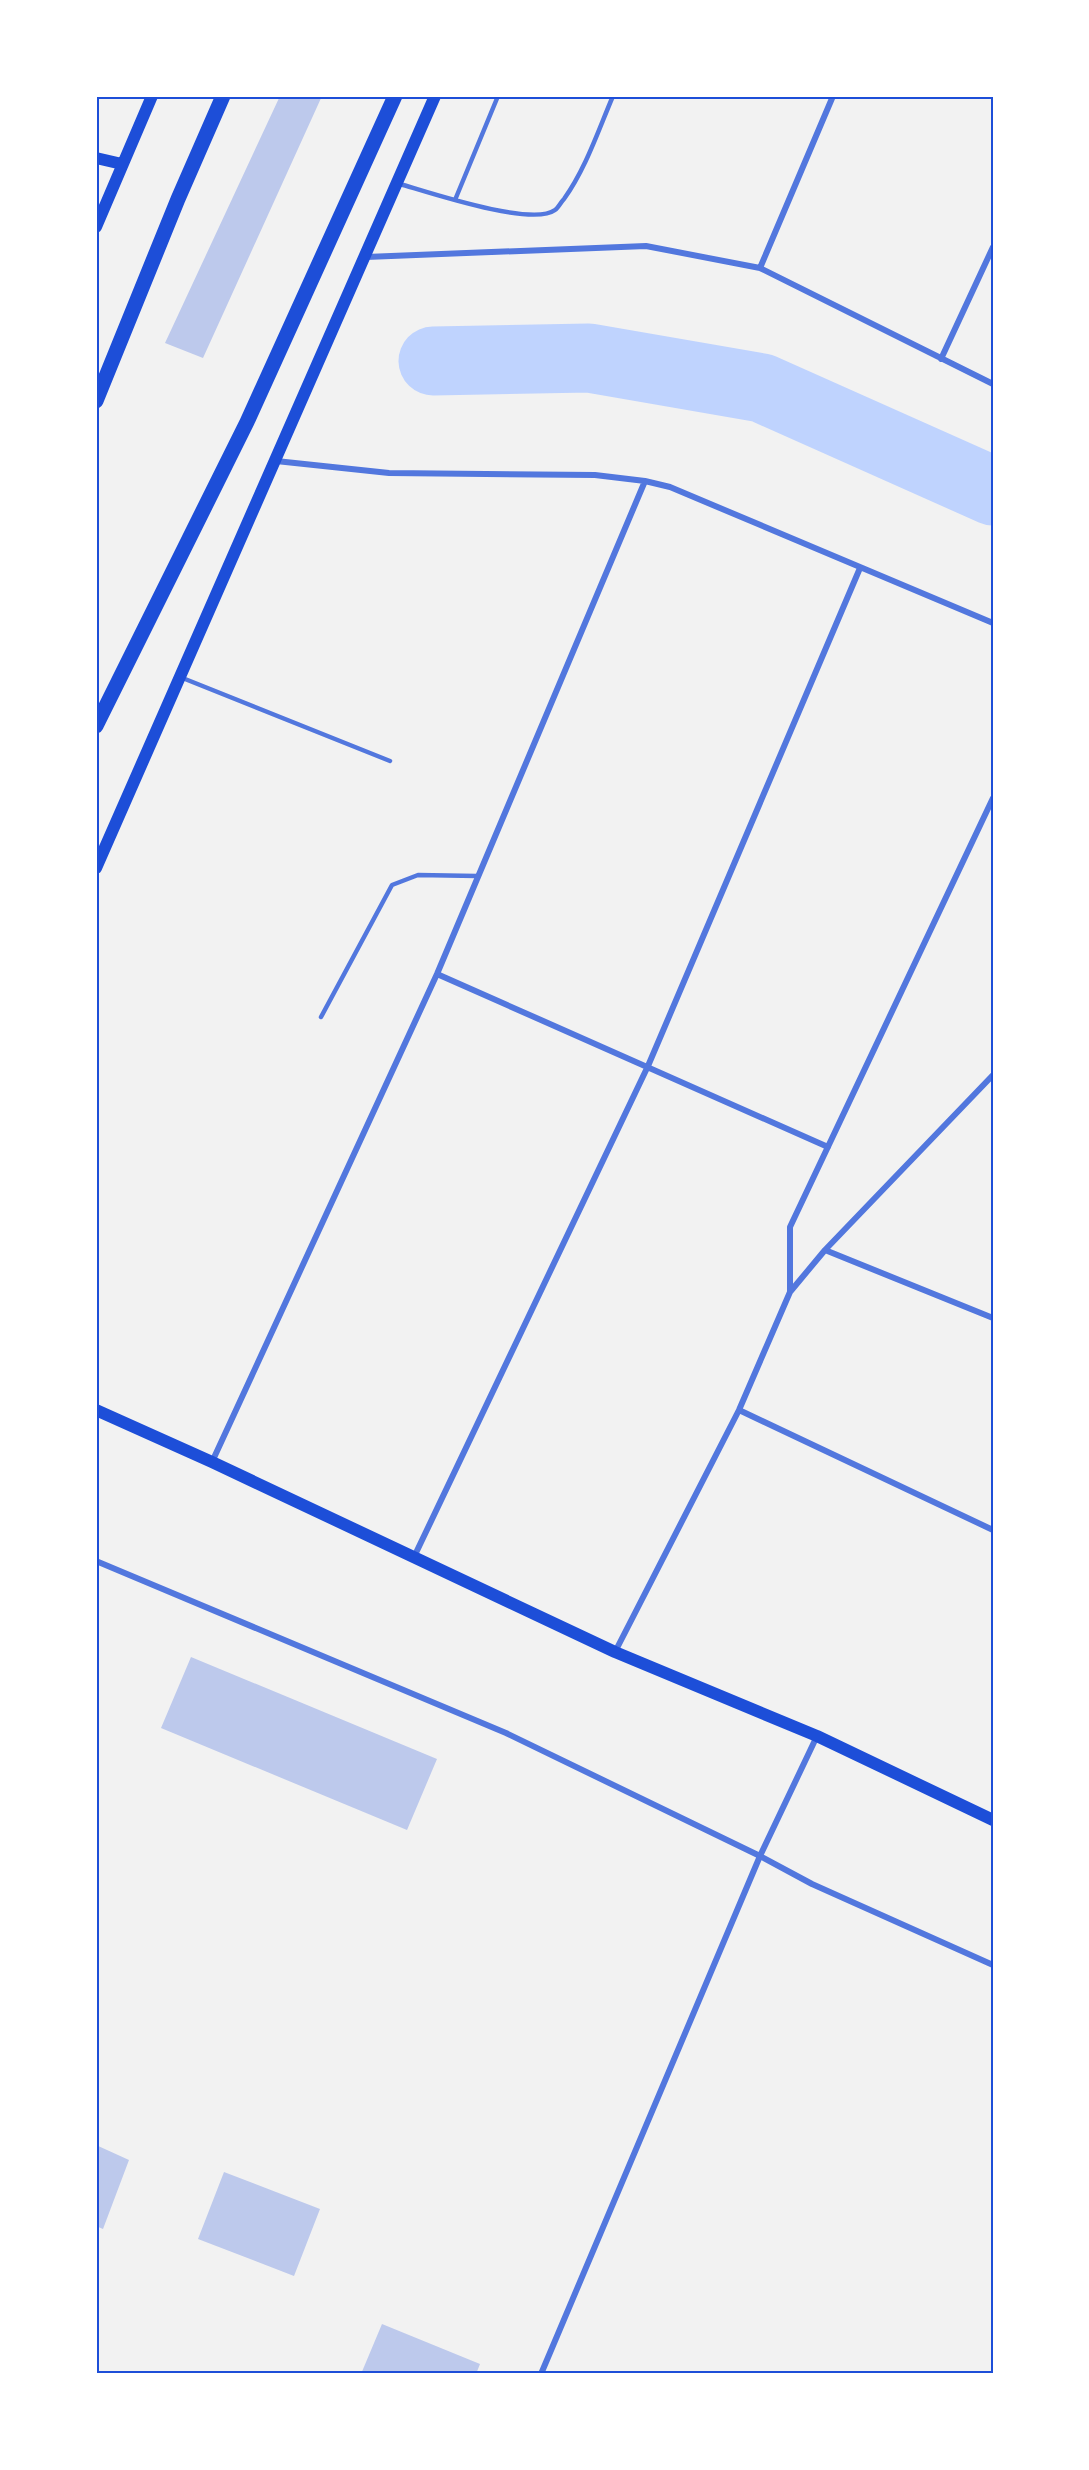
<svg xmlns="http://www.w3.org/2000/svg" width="1089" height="2470" viewBox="0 0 1089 2470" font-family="'Golos Text',sans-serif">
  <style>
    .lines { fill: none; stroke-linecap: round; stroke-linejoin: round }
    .river { stroke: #bfd3fe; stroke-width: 69 }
    .building { fill: #bdc9ec }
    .service { stroke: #5277de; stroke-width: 4.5 }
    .minor { stroke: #5277de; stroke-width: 6 }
    .secondary { stroke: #1d4ed8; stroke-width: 12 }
    .primary { stroke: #1d4ed8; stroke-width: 15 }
    .neatline { fill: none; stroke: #1d4ed8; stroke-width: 2 }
  </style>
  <rect width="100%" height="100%" fill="#f2f2f2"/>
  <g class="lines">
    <path class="river" d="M433 361 589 358 762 388 993 491"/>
  </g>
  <path class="building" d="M280 96H322L203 358 165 343Z
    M191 1657 437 1759 407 1830 161 1728Z
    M96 2145 129 2160 103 2229 96 2226Z
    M224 2172 320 2209 294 2276 198 2239Z
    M382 2324 480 2364 476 2374H361Z"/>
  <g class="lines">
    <path class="service" d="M400 184C428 192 532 227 555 210 558 208 561 202 564 199 586 168 598 131 613 96
      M455 200 498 96
      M180 677 390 761
      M321 1017 392 885 418 875 477 876"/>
    <path class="minor" d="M366 257 646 246 760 268 993 384
      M760 268 833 96
      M941 359 993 247
      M276 461 389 473 595 475 645 481 670 487 993 623
      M437 974 828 1147
      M825 1250 993 1318
      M790 1292V1227L993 798
      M739 1410 993 1530
      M212 1462 437 974 645 481
      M414 1557 648 1066 860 568
      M96 1561 506 1733 760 1856 812 1884 993 1965
      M615 1652 739 1410 790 1292 825 1250 993 1075
      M541 2374 760 1856 817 1736"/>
    <path class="secondary" d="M96 158 122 164
      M96 227 152 96
      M96 868 435 96
      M96 1410 212 1462 615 1652 817 1736 993 1820"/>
    <path class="primary" d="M96 401 178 199 223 96
      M96 726 247 422 395 96"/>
  </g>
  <rect width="1089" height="2470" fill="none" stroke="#ffffff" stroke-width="195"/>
  <rect x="98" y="98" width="894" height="2274" class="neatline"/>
</svg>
